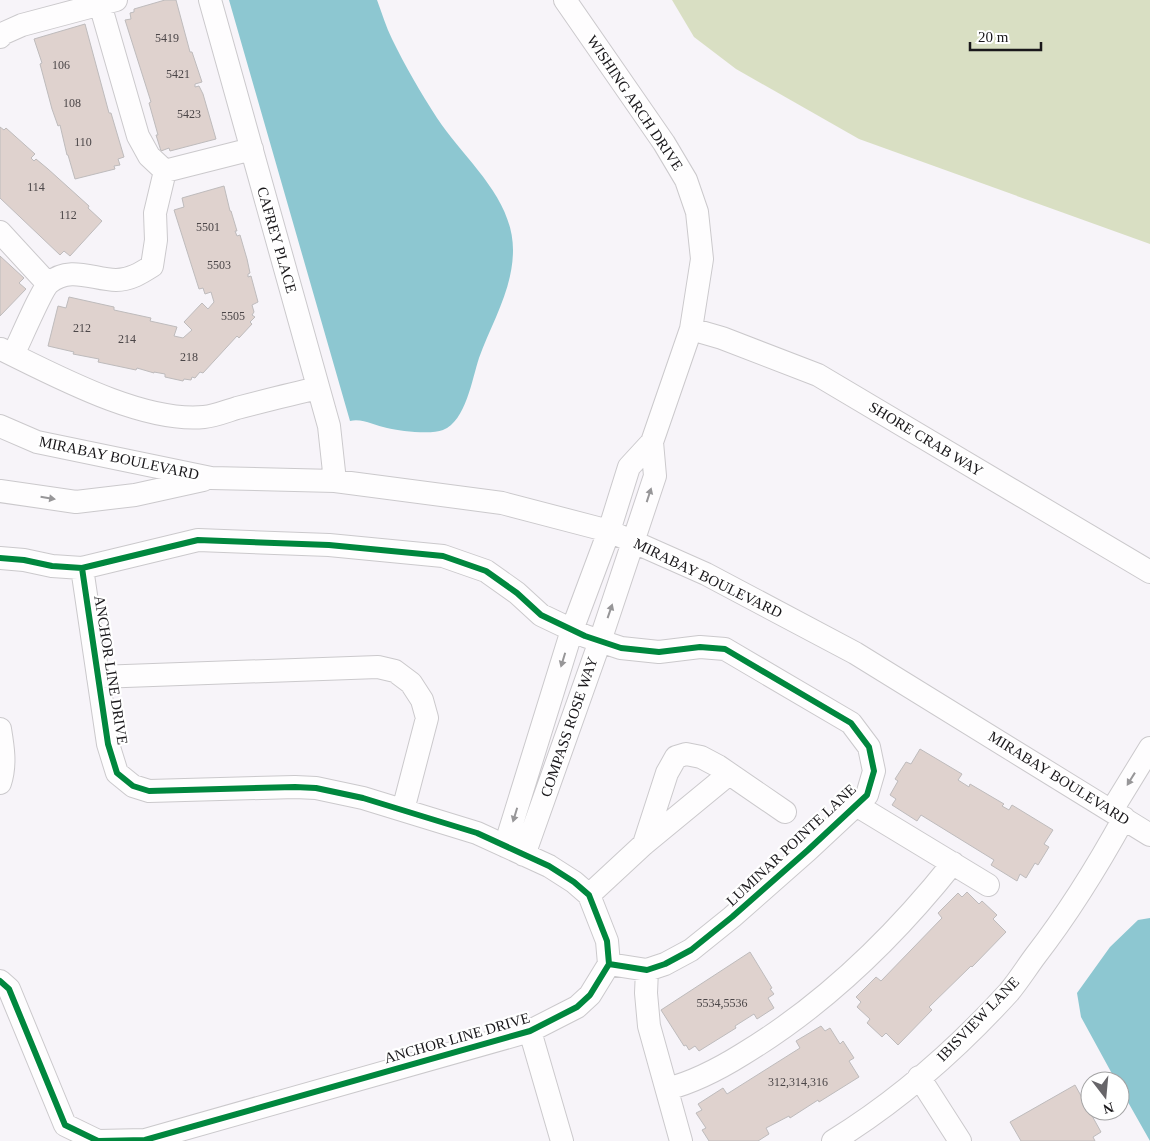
<svg xmlns="http://www.w3.org/2000/svg" width="1150" height="1141" viewBox="0 0 1150 1141" font-family="'Times New Roman',serif">
  <style>
    .green { fill: #d9dfc3 }
    .water { fill: #8dc7d1 }
    .building { fill: #dfd2ce; stroke: #bebbbc }
    .lines { fill: none; stroke-linecap: round; stroke-linejoin: round }
    .minor-casing { stroke: #cbc9cc; stroke-width: 24 }
    .minor { stroke: #fefdfe; stroke-width: 22 }
    .cycleway-casing { stroke: #fff; stroke-width: 9 }
    .cycleway { stroke: #00873e; stroke-width: 6 }
    .oneway { fill: #979698 }
    .labels { text-anchor: middle; stroke-width: 4.5; stroke-linejoin: round; paint-order: stroke }
    .number-label { font-size: 12px; fill: #4b4648 }
    .street-label { font-size: 15px; fill: #1a181b; stroke: #fff }
  </style>
  <rect width="100%" height="100%" fill="#f7f4f9"/>
  <path class="green" d="M672 0H1150V244L859 139 736 69 694 37Z"/>
  <path class="water" d="M229 0H377C382 13 386 27 392 39 405 66 421 93 437 118 464 159 513 197 513 250 513 289 492 322 479 358 472 379 466 421 443 430 431 435 400 431 387 428 375 426 363 418 350 421Z
    M1150 918V1141L1120 1088V1081H1116L1081 1017 1077 993 1110 947 1138 920Z"/>
  <path class="building" d="M165 0H176L190 52H192L202 82 195 84V87L199 86 203 94 216 139 170 151 169 148 161 151 156 135H158L149 103 151 102 125 20 131 19 130 13 134 12V9Z
    M85 24 109 113H111L124 157 118 159 120 165 114 166 115 169 75 179 68 155H67L60 125 58 126 52 109 40 64 42 63 34 39Z
    M0 127 4 130 6 128 35 154 31 158 34 161 36 159 48 169 89 206 88 208 102 221 70 256 64 251 60 255 0 198Z
    M224 186 230 211H231L237 231H235L237 236 240 235 247 259 250 273 248 274V277L251 276 258 302 252 305 254 312 252 315 255 317 250 322 252 324 239 338 237 336 203 373 200 372 195 378 192 377 191 380 184 379 183 381 165 377V374L154 372V373L137 368 136 370 98 362 99 359 73 354 74 352 48 346 58 306 66 308 69 297 114 307V310L151 318 150 321 177 327 174 336 183 338 192 330 184 322 202 303 208 309 214 302 211 292 205 294 203 288 199 289 174 210 184 207 182 198Z
    M0 256 24 278 19 283 26 289 0 316Z
    M920 749 962 774 958 780 969 787 970 784 1004 804 1002 806 1009 810 1012 805 1053 830 1044 844 1049 847 1038 865 1035 863 1026 878 1020 874 1017 881 991 865 994 860 921 815 917 821 892 805 896 799 890 795 898 781 895 779 906 762 911 764Z
    M967 892 979 904 982 901 997 915 993 919 1006 932 972 967 971 966 929 1007 932 1010 898 1045 886 1033 882 1037 867 1023 870 1019 857 1007 861 1002 856 997 876 977 881 981 942 918 938 913 958 893 962 897Z
    M750 952 772 988 770 989 774 994 768 998 774 1008 757 1019 754 1014 735 1026 736 1028 699 1051 695 1046 689 1050 686 1045 684 1046 661 1010Z
    M821 1026 825 1031 830 1028 840 1044 843 1041 854 1058 849 1061 859 1077 819 1102 818 1100 790 1118 789 1116 766 1128 769 1134 758 1141H709L702 1130 706 1128 696 1113 702 1110 698 1104 723 1088 727 1094 800 1048 796 1041Z
    M1075 1085 1101 1132 1093 1137 1095 1141H1021L1010 1122Z"/>
  <g class="lines">
    <g class="minor-casing">
      <path id="minor" d="M210 0 329 426 335 481
        M565 0 664 143 686 180 697 212 702 259 691 329 652 442
        M100 4 138 136 149 156 165 171
        M0 37 4 33 22 25 116 0
        M0 232 48 284
        M691 329 722 338 818 375 1150 572
        M1 349C56 376 143 423 204 417 215 416 227 411 237 408 264 401 291 394 318 388
        M13 355C19 343 42 289 49 283 70 265 94 280 116 280 130 280 141 273 152 266L156 240 155 213 165 171 252 149
        M0 426 37 442 211 478 335 481 502 503 609 531 706 574 855 653 1150 835
        M0 491 76 502 135 495 203 480
        M0 558 24 560 52 566 82 568 198 540 329 545 443 556 486 571 517 593 541 615 585 636 621 648 659 652 700 647 725 649 851 723 869 747 874 771 867 795 808 850 732 917 691 950 665 964 647 970 609 964
        M98 677 378 667 395 671 411 683 422 700 427 718 403 810
        M0 729C3 747 6 765 0 783
        M856 805 988 885
        M1112 810 1150 748
        M644 844 667 773 676 757 686 754 701 757 718 766 785 812
        M505 846 572 630 609 531 629 467 652 442 655 476 600 641 524 855
        M589 895 644 844 729 774
        M647 970 646 993 649 1026 681 1141
        M0 981 9 989 65 1125 98 1141 145 1140 530 1031 577 1007 590 995 609 964 607 941 589 895 574 882 549 866 477 833 363 798 316 788 295 787 149 791 133 786 117 773 108 744 82 568
        M530 1031 562 1141
        M919 1077 960 1141
        M667 1089C694 1082 719 1069 743 1054 824 1005 894 937 953 863
        M833 1141C898 1101 958 1048 1009 992 1019 980 1027 967 1036 955 1070 911 1097 867 1124 818"/>
    </g>
    <use href="#minor" class="minor"/>
    <g class="cycleway-casing">
      <path id="cycleway" d="M0 558 24 560 52 566 82 568 198 540 329 545 443 556 486 571 517 593 541 615 585 636 621 648 659 652 700 647 725 649 851 723 869 747 874 771 867 795 808 850 732 917 691 950 665 964 647 970 609 964
        M0 981 9 989 65 1125 98 1141 145 1140 530 1031 577 1007 590 995 609 964 607 941 589 895 574 882 549 866 477 833 363 798 316 788 295 787 149 791 133 786 117 773 108 744 82 568"/>
    </g>
    <use href="#cycleway" class="cycleway"/>
  </g>
  <defs><path id="oneway-solid" d="M-6-.8H1V-3.2L6.5 0L1 3.2V.8H-6Z" transform="scale(1.25)"/></defs>
  <g class="oneway">
    <use href="#oneway-solid" transform="translate(649 495) rotate(-72)"/>
    <use href="#oneway-solid" transform="translate(48 498) rotate(9)"/>
    <use href="#oneway-solid" transform="translate(610 611) rotate(-71)"/>
    <use href="#oneway-solid" transform="translate(563 660) rotate(107)"/>
    <use href="#oneway-solid" transform="translate(1131 779) rotate(122)"/>
    <use href="#oneway-solid" transform="translate(515 815) rotate(107)"/>
  </g>
  <g class="labels">
    <g class="number-label">
      <text x="167" y="42">5419</text>
      <text x="61" y="69">106</text>
      <text x="178" y="78">5421</text>
      <text x="72" y="107">108</text>
      <text x="189" y="118">5423</text>
      <text x="83" y="146">110</text>
      <text x="36" y="191">114</text>
      <text x="68" y="219">112</text>
      <text x="208" y="231">5501</text>
      <text x="219" y="269">5503</text>
      <text x="233" y="320">5505</text>
      <text x="82" y="332">212</text>
      <text x="127" y="343">214</text>
      <text x="189" y="361">218</text>
      <text x="722" y="1007">5534,5536</text>
      <text x="798" y="1086">312,314,316</text>
    </g>
    <g class="street-label">
      <text transform="translate(635 103) rotate(56)" y="5">WISHING ARCH DRIVE</text>
      <text transform="translate(277 240) rotate(74)" y="5">CAFREY PLACE</text>
      <text transform="translate(926 439) rotate(31)" y="5">SHORE CRAB WAY</text>
      <text transform="translate(119 458) rotate(12)" y="5">MIRABAY BOULEVARD</text>
      <text transform="translate(708 578) rotate(26)" y="5">MIRABAY BOULEVARD</text>
      <text transform="translate(111 670) rotate(81)" y="5">ANCHOR LINE DRIVE</text>
      <text transform="translate(569 727) rotate(-71)" y="5">COMPASS ROSE WAY</text>
      <text transform="translate(1059 778) rotate(32)" y="5">MIRABAY BOULEVARD</text>
      <text transform="translate(791 845) rotate(-43)" y="5">LUMINAR POINTE LANE</text>
      <text transform="translate(978 1019) rotate(-46)" y="5">IBISVIEW LANE</text>
      <text transform="translate(457 1038) rotate(-16)" y="5">ANCHOR LINE DRIVE</text>
    </g>
  </g>
  <g transform="translate(1105 1096) rotate(164)"><circle r="24" fill="#ffffff" stroke="#a3a3a4"/>
  <path d="M0-4L9 19L0 12L-9 19Z" fill="#676569"/>
  <text y="-8" font-size="14" font-weight="bold" text-anchor="middle" fill="#1a181b">N</text>
  </g>
  <path d="M970 42v8h71v-8" fill="none" stroke="#1a181b" stroke-width="2.5"/>
  <text x="978" y="42" font-size="15" fill="#1a181b" stroke="#ffffff" stroke-width="4" paint-order="stroke">20 m</text>
</svg>
